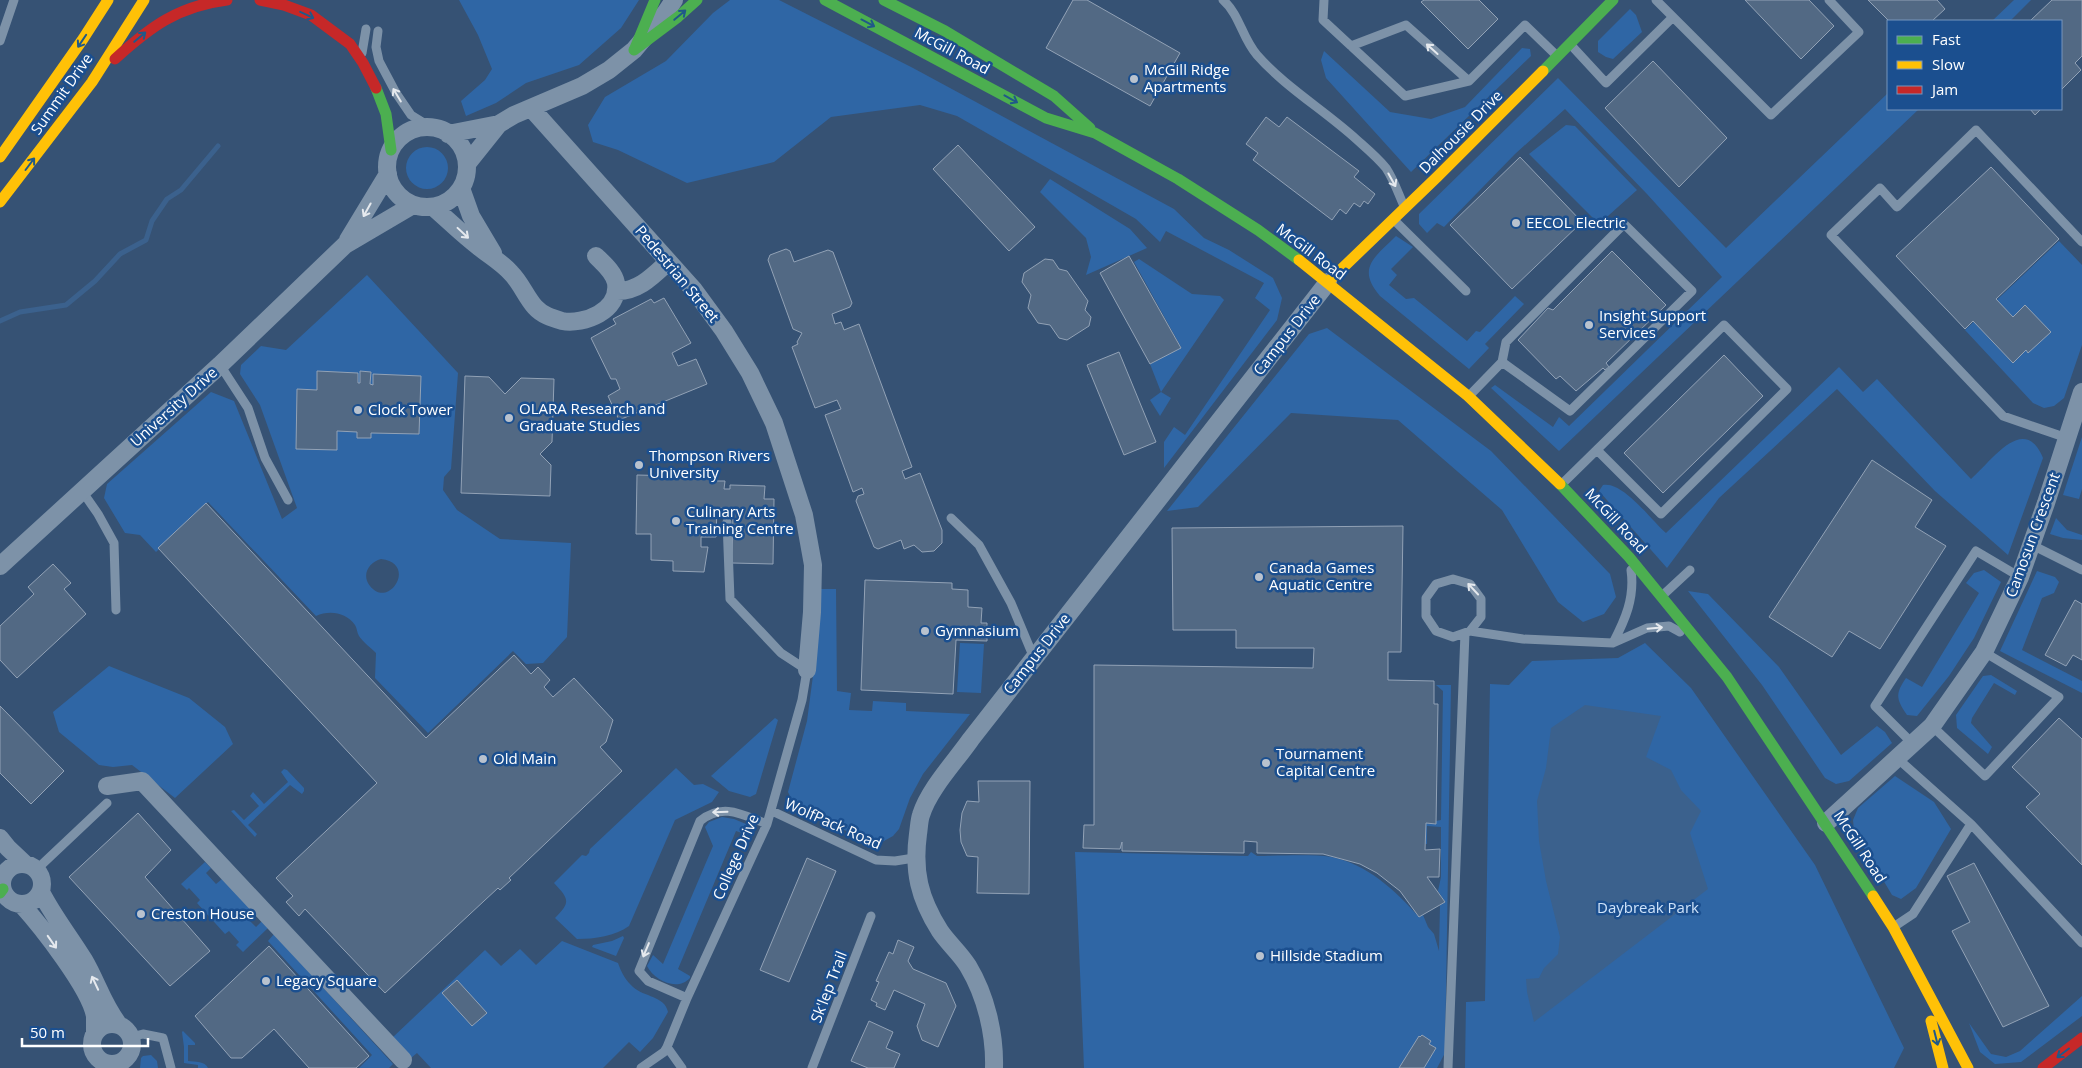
<svg xmlns="http://www.w3.org/2000/svg" width="2082" height="1068" viewBox="0 0 2082 1068" font-family="'Open Sans',sans-serif">
  <style>
    .green { fill: #2f66a5; fill-rule: evenodd }
    .water { fill: #3b618d }
    .lines { fill: none; stroke-linecap: round; stroke-linejoin: round }
    .stream { stroke: #3b618d; stroke-width: 5 }
    .building { fill: #526984; stroke: #92a2b6 }
    .lane { stroke: #7d92a8; stroke-width: 9 }
    .street { stroke: #7d92a8; stroke-width: 18 }
    .fast { stroke: #4caf50; stroke-width: 11 }
    .slow { stroke: #ffc107; stroke-width: 11 }
    .jam { stroke: #c62828; stroke-width: 11 }
    .oneway { stroke: #205989 }
    .oneway2 { stroke: #e5e9ee }
    .poi-dot { fill: #b9c2ce; stroke: #1b4f8f; stroke-width: 2 }
    .labels { text-anchor: middle; stroke-width: 5; stroke-linejoin: round; paint-order: stroke }
    .street-label { font-size: 15px; fill: #fff; stroke: #1b4f8f }
    .poi-label { font-size: 15px; fill: #fff; stroke: #1b4f8f; text-anchor: start }
    .park-label { font-size: 15px; fill: #cfe3fa; stroke: #1b4f8f }
  </style>
  <rect width="100%" height="100%" fill="#365274"/>
  <path class="green" d="M459 0H639L621 28 579 65 526 83 496 103 466 116 461 101 485 80 492 69 478 35Z
    M730 0H779L913 68 1174 209 1204 238 1229 250 1273 278 1282 298 1277 320 1164 468V442L1174 427 1185 435 1270 310 1255 298 1264 283 1166 231 1160 242 1136 219 957 116 920 105 831 117 774 162 687 183 618 150 593 142 588 125 605 97 666 61 713 13Z
    M2014 0H2031L2010 21H1992Z
    M1630 9 1636 15 1642 32 1613 59 1606 57 1598 52V41Z
    M1522 48 1530 49 1531 56 1411 172 1326 78 1321 60 1324 51 1390 112 1431 119 1465 107Z
    M1558 78 1726 248 1888 93V109H1919L1559 451 1491 388 1495 385 1553 427 1559 417 1569 426 1722 277 1647 194 1565 109 1515 154 1444 227 1437 223 1427 233 1419 224V214Z
    M1566 125 1575 126 1637 190 1599 224 1529 154Z
    M406 168a21 21 0 1 1 42 0a21 21 0 1 1-42 0Z
    M1050 179 1130 229 1147 248 1086 275 1091 257 1086 238 1040 192Z
    M1396 236 1413 247 1391 269 1397 275 1389 285 1406 299 1414 298 1467 341 1476 331 1480 332 1515 296 1524 304 1485 344 1489 348 1469 369 1380 296C1356 268 1375 257 1396 236Z
    M2059 241 2082 265V345L2064 398 2054 406 2044 408 2033 403 1965 330Z
    M1139 259 1192 294 1220 296 1224 300 1161 392 1171 398 1160 416 1150 400 1161 392 1150 364 1181 347 1134 262Z
    M367 275 458 373 451 469 444 477 443 490 457 510 500 539 571 543 567 637 543 663 526 664 513 651 428 733 375 678 376 653C371 648 363 642 359 636 357 633 357 628 355 625 346 612 329 610 316 616L208 502 156 552 140 535 125 533 104 498 107 484 211 392 234 401 282 519 297 508 260 405 240 374 241 365 261 346 286 350ZM381 559C418 563 389 610 370 586 361 575 369 562 381 559Z
    M1327 328 1491 451 1610 574 1616 597 1604 614 1583 622 1558 602 1502 510 1398 420 1291 413 1198 507 1167 511 1309 334Z
    M1839 367 1863 392 1877 379 1971 479C1991 462 2024 412 2043 458L2008 555 1935 491 1837 389 1719 498 1667 568 1599 491 1603 485C1623 481 1651 520 1666 533Z
    M2082 437V489L2079 499 2063 495Z
    M2056 518 2067 530 2082 535V540L2063 538 2050 534Z
    M1984 570 2001 582 1974 638 1949 676 1917 716 1907 715C1896 699 1895 694 1906 678L1922 687 1979 593 1966 583 1974 573Z
    M2037 571 2055 577 2059 582 2054 593 2042 598 2022 650 2082 681V693L2000 651Z
    M818 589H836L837 691 851 693 849 710 872 711 873 701 906 703V711L970 714 923 774 910 798 899 829 893 836 882 842 868 841 810 814 794 805 788 792 807 721 816 653Z
    M1688 591 1708 594 1779 667 1841 755 1877 726 1885 732 1892 743 1849 781 1836 784 1825 778 1762 685Z
    M960 643 984 644 981 693 957 692Z
    M1645 643 1691 688 1815 865 1904 1048 1894 1068H1465L1466 1002 1485 1001 1490 684 1509 685 1532 661 1618 658Z
    M109 666 189 698 225 727 233 744 175 798 132 765 113 767 99 765 59 732 53 712Z
    M1991 675 2017 691 2015 695 1994 683 1972 718 1971 723 1992 747 1988 754 1957 728 1956 715 1983 676Z
    M1436 685H1451L1445 1053 1437 1068H1084L1075 852 1248 856 1251 852 1257 856C1278 856 1311 854 1331 857 1367 864 1395 890 1419 917L1423 915 1428 927 1434 934 1439 951 1440 905 1445 902 1438 891 1441 877V827L1427 826V844H1425L1426 823 1436 824V821L1441 820 1443 691Z
    M775 718 778 720 756 794 750 797 729 791 711 776Z
    M676 768 694 785 703 784 719 792 712 802 675 820 629 926C615 936 595 939 577 939L555 918C571 902 569 899 554 883L582 855 586 856 589 853 590 849Z
    M284 769 287 770 304 788V791L302 794 290 785 248 825 257 834 255 837 231 811 234 810 244 820 259 806 250 796 253 792 264 804 288 782 281 772Z
    M1895 776 1934 802 1951 829 1916 888 1901 899 1892 895 1854 831 1853 820 1858 808Z
    M722 817 734 819 746 824 751 833 748 835 736 831 678 969 690 976V978C677 992 654 980 647 966L653 955 663 964 713 846 705 827 709 822Z
    M205 862 211 868 206 873 216 884 222 879 252 909 245 916 256 927 262 921 268 928 243 952 236 945 239 942 229 931 225 934 197 903 200 900 189 888 187 890 181 884Z
    M274 934 393 1064 389 1068H359L372 1055 268 941Z
    M623 936 624 938 616 956 592 947 593 945 612 941Z
    M562 941 618 963C621 972 626 981 633 987 644 997 665 996 668 1012L653 1038 640 1052 629 1042 603 1068H431L417 1053 411 1058 392 1038 485 950 501 966 520 949 536 965Z
    M2082 996V1016L2021 1062 1995 1064 1980 1052 1969 1023 1991 1054 2006 1057 2020 1051Z
    M183 1031 195 1043V1045H188V1061C195 1062 205 1061 208 1068H198V1065L184 1063V1047L182 1032Z
    M151 1055 157 1061 158 1068H140L141 1058 143 1056Z"/>
  <path class="water" d="M1585 705 1661 716 1646 757 1671 770 1681 790 1701 811 1690 833 1708 889 1534 1022 1527 992 1526 979 1539 978 1544 968 1558 954 1560 937 1546 881 1539 841 1537 801 1546 768 1551 728Z"/>
  <g class="lines">
    <path class="stream" d="M0 321 20 312 66 305 95 281 120 254 146 240 152 221 167 199 181 190 218 146"/>
  </g>
  <path class="building" d="M1073 0H1087L1180 53 1150 106 1046 48Z
    M1424 0H1479L1498 19 1468 49 1421 2Z
    M1745 0H1809L1834 26 1801 59Z
    M1868 0H1937L1945 9 1932 21H1889Z
    M2052 0H2082V56L2075 63 2081 70 2061 90V21H2030Z
    M1653 61 1727 138 1679 187 1605 108Z
    M2030 109H2041L2035 115Z
    M1266 117 1279 127 1287 117 1359 171 1354 177 1375 194 1368 204 1364 201 1360 207 1354 203 1346 214 1340 209 1332 220 1253 160 1258 153 1246 144Z
    M958 145 1035 227 1009 251 933 169Z
    M1520 157 1582 222 1512 289 1450 225Z
    M1991 167 2059 239 1996 299 2013 317 2025 305 2051 332 2028 353 2026 350 2013 363 1973 321 1965 329 1896 256Z
    M786 249 790 251 794 262 828 250 833 252 852 303 850 307 832 314 835 324 841 322 844 330 859 324 912 467 902 471 905 479 920 473 942 530V543L934 551 922 552 914 545 904 549 901 540 878 549 874 547 856 501 858 496 864 494 862 488 853 492 825 415 841 409 837 400 815 408 792 347 798 344 797 342 802 333 793 329 768 260 770 255Z
    M1612 251 1666 305 1606 363 1609 367 1605 370 1603 368 1576 391 1560 376 1556 379 1518 340 1548 308 1553 310Z
    M1129 256 1181 348 1150 364 1100 273Z
    M1045 259 1053 260 1059 269 1067 271 1088 301 1085 310 1091 317 1089 326 1067 340 1059 338 1050 325 1038 323 1028 308 1031 295 1022 282 1024 273Z
    M664 298 691 343 672 353 678 366 696 359 707 384 619 420 608 396 620 389 616 379H611L591 338 616 324 613 319 651 299 654 303Z
    M1119 352 1156 442 1124 455 1087 365Z
    M1724 355 1763 396 1663 493 1624 453Z
    M317 371 358 373V383H360V371L371 372 370 384 373 385V374L421 376 419 434 371 433V438H357V432L337 431V450L296 449 297 389 317 390Z
    M465 376 489 377 505 394 521 378 554 379 552 442 540 454 551 465 550 496 461 493Z
    M1872 460 1932 500 1915 527 1946 546 1880 649 1849 631 1832 657 1769 617Z
    M637 475 717 477V481H725L724 489H730V485L765 486 764 499H774L773 564 732 563 733 508H717L716 537H701V547H708L704 572 673 571V561L651 560V534H636Z
    M206 503 426 738 514 655 531 674 538 667 550 680 544 687 553 697 574 678 613 720 606 742 600 747 622 771 509 878 511 880 500 890 498 888 385 993 305 909 299 916 286 902 293 896 276 878 377 783 158 548Z
    M1403 526 1401 652H1388V680L1434 681V704H1438L1436 824 1426 823 1425 850 1440 849 1439 877H1427L1445 902 1419 917 1400 891 1377 873 1360 864 1323 854 1257 853V842L1244 841V853L1122 851V842L1120 849 1083 848 1084 825H1094V665L1313 668 1314 648H1236V630H1173L1172 528Z
    M53 564 71 583 64 589 86 614 17 678 0 660V626L34 594 28 587Z
    M865 580 952 583V589L968 590V607L982 608 981 623H987V641L956 640 953 694 861 690Z
    M2075 600 2082 604V660L2073 655 2066 666 2045 655Z
    M0 706 64 771 31 804 0 773Z
    M2059 718 2082 739V865L2026 807 2040 794 2012 767Z
    M978 781H1030L1029 894 977 893 978 857 967 856 961 842 960 830 962 813 967 801 979 802Z
    M138 813 171 850 145 877 210 951 170 986 69 877Z
    M807 858 836 871 789 982 760 970Z
    M1974 863 2049 1006 2003 1027 1952 931 1970 922 1947 876Z
    M898 940 914 947 908 961 913 969 946 983 956 1006 938 1047 922 1040 917 1026 925 1004 894 990 885 1010 876 1006 877 1003 871 1000 879 982 876 981 889 952 893 954Z
    M269 946 369 1056 356 1068H309L274 1029 242 1058H231L195 1016Z
    M457 980 487 1013 472 1026 442 993Z
    M869 1021 893 1032 886 1048 900 1054 894 1068H868L851 1061Z
    M1422 1035 1431 1041 1429 1044 1436 1048 1424 1068H1399L1419 1036 1420 1037Z"/>
  <g class="lines">
    <path class="lane" d="M1223 0C1240 15 1242 38 1257 55 1285 87 1324 110 1356 139 1366 148 1377 157 1386 168 1394 180 1398 193 1404 206
      M1324 0 1323 20 1405 96 1469 81 1525 25 1555 54
      M1656 0 1771 115 1859 32 1829 0
      M378 31 376 47 379 61 396 93 411 115 432 128
      M0 41 14 0
      M1570 44 1606 83 1673 17
      M1351 46 1406 25 1469 81
      M362 53 366 29
      M1394 220 1466 291
      M220 365 248 408 265 458 288 500
      M1469 396 1502 362 1570 411 1692 291 1624 224 1506 342 1502 362
      M2067 438 2003 416 1831 235 1880 188 1897 207 1976 130 2082 242
      M1563 483 1724 325 1787 389 1661 514 1597 450
      M82 491 98 514 114 543 116 610
      M951 518 979 545 1011 603 1034 658
      M2032 545 2082 570
      M1663 595 1690 570
      M1470 631 1481 617V599L1470 584 1453 579 1436 584 1426 598V616L1436 631 1453 637 1470 631 1523 639 1613 643 1647 628 1669 626 1680 632
      M1613 643C1625 620 1635 598 1631 570
      M1932 726 1985 776 2059 697 1984 652
      M1913 744 1875 706 1976 551 2020 577
      M1897 758 1971 824 2082 943
      M772 811 876 860 895 861 914 858
      M36 870 107 803
      M1895 926 1913 914 1971 824
      M687 998 648 981 639 971 700 821C723 802 743 815 767 824
      M131 1037 143 1034 163 1038 171 1068
      M667 1047 687 998 767 824 802 700 807 670 781 653 730 599 727 522
      M641 1068 664 1052 667 1047 682 1068
      M812 1068 871 916
      M1448 1068 1465 633"/>
    <path class="street" d="M531 108 694 290 724 331 750 373 774 423 804 515 813 565 812 612 807 670
      M387 167a40 40 0 1 1 80 0a40 40 0 1 1-80 0Z
      M448 134 499 124 514 115 582 86 609 70 634 50 666 12 674 0
      M467 164 499 124
      M461 188 471 216 493 253
      M433 207C448 220 463 235 479 247 490 256 501 262 511 273 521 283 526 297 535 307 542 315 552 318 562 321 584 325 620 311 616 283 614 272 603 263 596 256
      M348 240 388 174
      M616 291C638 292 653 276 668 262
      M0 566 220 365 345 245 413 205
      M107 786 142 781 403 1060
      M1826 823 1932 726 1984 652 2020 577 2046 503 2082 392
      M0 838 8 848 25 864
      M2 884a20 20 0 1 1 40 0a20 20 0 1 1-40 0Z
      M41 892C53 916 70 937 84 960 97 982 103 1005 119 1025
      M21 904C41 926 90 988 95 1016 95 1021 95 1027 95 1032
      M92 1044a20 20 0 1 1 40 0a20 20 0 1 1-40 0Z
      M994 1068C995 1034 986 996 968 966 960 953 948 943 940 931 919 898 913 871 918 834 919 828 919 821 921 815 929 789 955 762 971 739L1328 282"/>
    <path class="fast" d="M825 0 1046 118 1095 133 1178 179 1258 230 1299 260
      M884 0 945 31 1054 96 1090 128
      M635 48 655 0
      M634 50 678 17 697 0
      M1543 71 1613 0
      M376 88 386 114 391 150
      M1560 484 1629 557 1727 677 1873 896
      M0 893 3 889"/>
    <path class="slow" d="M0 157 83 39 108 0
      M0 202 92 82 144 0
      M1299 260 1468 396 1560 484
      M1328 282 1437 177 1543 71
      M1873 896 1893 927 1968 1068
      M1931 1021 1943 1068"/>
    <path class="jam" d="M260 0 284 5 311 15 350 44 363 63 376 88
      M115 59C150 27 178 6 227 0
      M2043 1068 2082 1038"/>
  </g>
  <defs><path id="oneway-shaft" d="M-6 0H5M1.5-3L5.5 0L1.5 3" fill="none" stroke-width="1.6" stroke-linecap="round" stroke-linejoin="round" transform="scale(1.25)"/></defs>
  <g class="oneway">
    <use href="#oneway-shaft" transform="translate(307 15) rotate(25)"/>
    <use href="#oneway-shaft" transform="translate(680 15) rotate(-40)"/>
    <use href="#oneway-shaft" transform="translate(868 23) rotate(28)"/>
    <use href="#oneway-shaft" transform="translate(140 37) rotate(-40)"/>
    <use href="#oneway-shaft" transform="translate(82 41) rotate(124)"/>
    <use href="#oneway-shaft" transform="translate(1011 99) rotate(29)"/>
    <use href="#oneway-shaft" transform="translate(30 164) rotate(-53)"/>
    <use href="#oneway-shaft" transform="translate(1936 1038) rotate(76)"/>
    <use href="#oneway-shaft" transform="translate(2063 1053) rotate(143)"/>
  </g>
  <g class="oneway2">
    <use href="#oneway-shaft" transform="translate(1432 49) rotate(-138)"/>
    <use href="#oneway-shaft" transform="translate(397 95) rotate(-121)"/>
    <use href="#oneway-shaft" transform="translate(1392 180) rotate(61)"/>
    <use href="#oneway-shaft" transform="translate(367 210) rotate(119)"/>
    <use href="#oneway-shaft" transform="translate(463 233) rotate(43)"/>
    <use href="#oneway-shaft" transform="translate(1473 589) rotate(-133)"/>
    <use href="#oneway-shaft" transform="translate(1655 628) rotate(-5)"/>
    <use href="#oneway-shaft" transform="translate(720 812) rotate(178)"/>
    <use href="#oneway-shaft" transform="translate(52 942) rotate(55)"/>
    <use href="#oneway-shaft" transform="translate(646 950) rotate(113)"/>
    <use href="#oneway-shaft" transform="translate(95 983) rotate(-115)"/>
  </g>
  <g class="poi-dot">
    <circle cx="1134" cy="79" r="5"/>
    <circle cx="1516" cy="223" r="5"/>
    <circle cx="1589" cy="325" r="5"/>
    <circle cx="358" cy="410" r="5"/>
    <circle cx="509" cy="418" r="5"/>
    <circle cx="639" cy="465" r="5"/>
    <circle cx="676" cy="521" r="5"/>
    <circle cx="1259" cy="577" r="5"/>
    <circle cx="925" cy="631" r="5"/>
    <circle cx="483" cy="759" r="5"/>
    <circle cx="1266" cy="763" r="5"/>
    <circle cx="141" cy="914" r="5"/>
    <circle cx="1260" cy="956" r="5"/>
    <circle cx="266" cy="981" r="5"/>
  </g>
  <g class="labels">
    <g class="street-label">
      <text transform="translate(952 51) rotate(28)" y="5">McGill Road</text>
      <text transform="translate(62 94) rotate(-55)" y="5">Summit Drive</text>
      <text transform="translate(1461 132) rotate(-45)" y="5">Dalhousie Drive</text>
      <text transform="translate(1311 252) rotate(37)" y="5">McGill Road</text>
      <text transform="translate(677 274) rotate(50)" y="5">Pedestrian Street</text>
      <text transform="translate(1287 335) rotate(-52)" y="5">Campus Drive</text>
      <text transform="translate(174 407) rotate(-42)" y="5">University Drive</text>
      <text transform="translate(1616 521) rotate(47)" y="5">McGill Road</text>
      <text transform="translate(2033 535) rotate(-70)" y="5">Camosun Crescent</text>
      <text transform="translate(1037 654) rotate(-52)" y="5">Campus Drive</text>
      <text transform="translate(833 824) rotate(24)" y="5">WolfPack Road</text>
      <text transform="translate(1860 847) rotate(57)" y="5">McGill Road</text>
      <text transform="translate(736 857) rotate(-66)" y="5">College Drive</text>
      <text transform="translate(829 987) rotate(-69)" y="5">Sk'lep Trail</text>
    </g>
    <g class="poi-label">
      <text x="1144" y="75">McGill Ridge<tspan x="1144" dy="17">Apartments</tspan></text>
      <text x="1526" y="228">EECOL Electric</text>
      <text x="1599" y="321">Insight Support<tspan x="1599" dy="17">Services</tspan></text>
      <text x="519" y="414">OLARA Research and<tspan x="519" dy="17">Graduate Studies</tspan></text>
      <text x="368" y="415">Clock Tower</text>
      <text x="649" y="461">Thompson Rivers<tspan x="649" dy="17">University</tspan></text>
      <text x="686" y="517">Culinary Arts<tspan x="686" dy="17">Training Centre</tspan></text>
      <text x="1269" y="573">Canada Games<tspan x="1269" dy="17">Aquatic Centre</tspan></text>
      <text x="935" y="636">Gymnasium</text>
      <text x="1276" y="759">Tournament<tspan x="1276" dy="17">Capital Centre</tspan></text>
      <text x="493" y="764">Old Main</text>
      <text x="151" y="919">Creston House</text>
      <text x="1270" y="961">Hillside Stadium</text>
      <text x="276" y="986">Legacy Square</text>
    </g>
    <g class="park-label">
      <text x="1648" y="913">Daybreak Park</text>
    </g>
  </g>
  <rect x="1887" y="20" width="175" height="90" fill="#1b4f8f" stroke="#7695bc"/>
  <rect x="1897" y="36" width="25" height="8" fill="#4caf50" stroke="#7695bc"/>
  <text x="1932" y="45" font-size="15" fill="#ffffff">Fast</text>
  <rect x="1897" y="61" width="25" height="8" fill="#ffc107" stroke="#7695bc"/>
  <text x="1932" y="70" font-size="15" fill="#ffffff">Slow</text>
  <rect x="1897" y="86" width="25" height="8" fill="#c62828" stroke="#7695bc"/>
  <text x="1932" y="95" font-size="15" fill="#ffffff">Jam</text>
  <path d="M22 1038v8h126v-8" fill="none" stroke="#ffffff" stroke-width="2.5"/>
  <text x="30" y="1038" font-size="15" fill="#ffffff" stroke="#1b4f8f" stroke-width="4" paint-order="stroke">50 m</text>
</svg>
